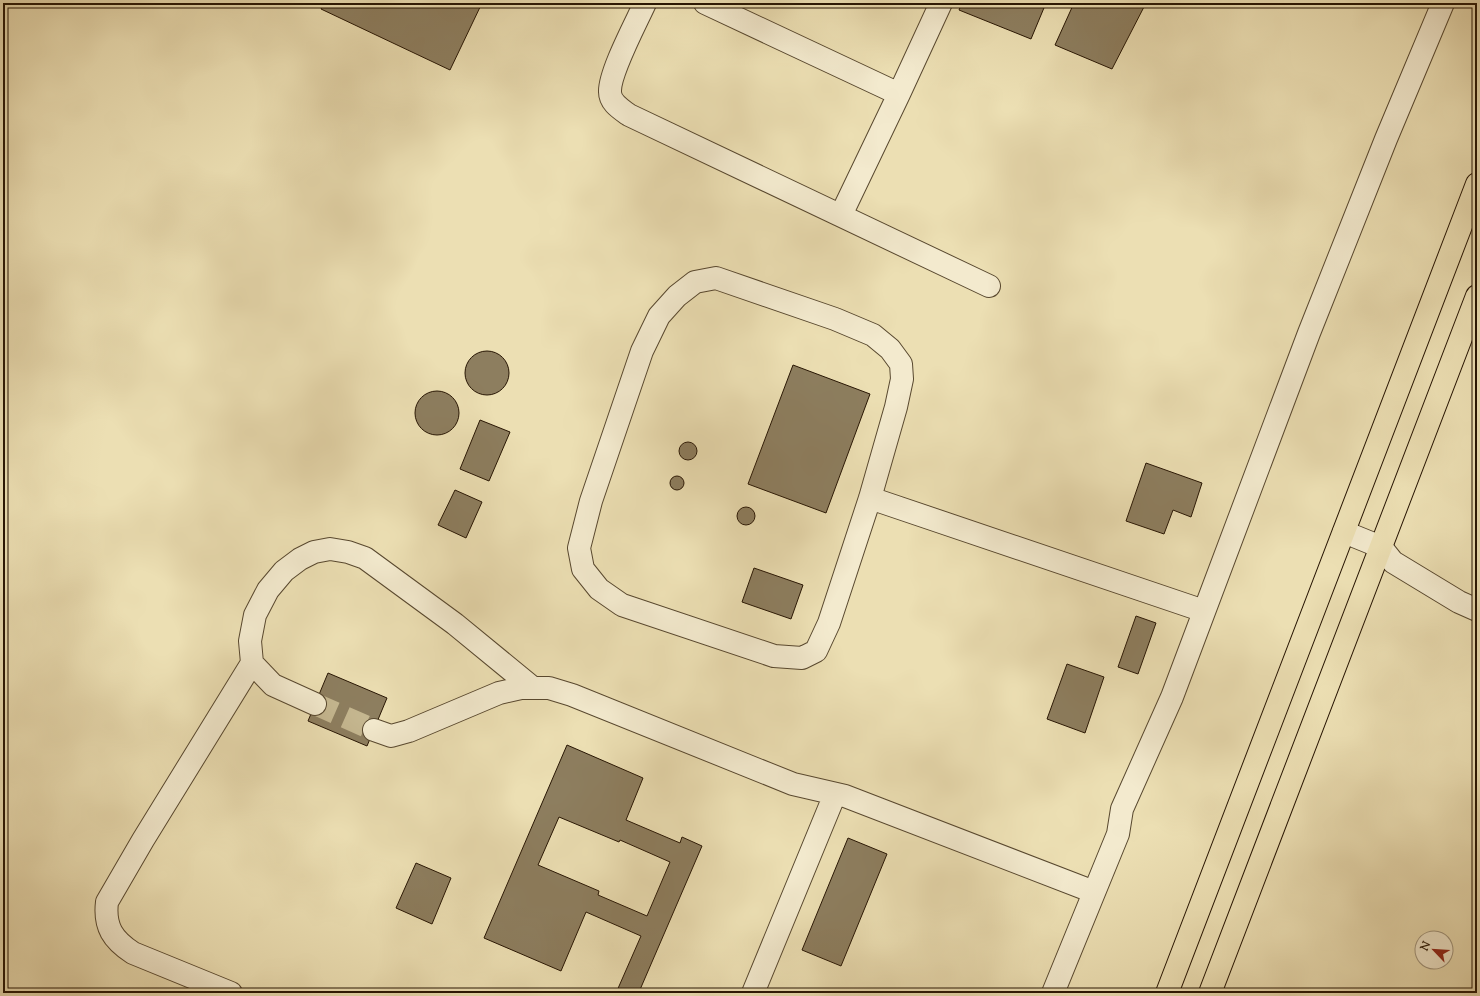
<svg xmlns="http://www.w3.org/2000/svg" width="1480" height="996" viewBox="0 0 1480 996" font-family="'Sorts Mill Goudy',serif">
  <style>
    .building { fill: #8d7e5f; stroke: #271503; fill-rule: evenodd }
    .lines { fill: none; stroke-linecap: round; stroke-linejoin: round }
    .minor-tunnel { stroke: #c5b790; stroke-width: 22; stroke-dasharray: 22 11; stroke-linecap: butt }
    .minor-casing { stroke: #58482f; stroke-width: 24 }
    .major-casing { stroke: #271503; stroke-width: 24 }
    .minor { stroke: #f3eace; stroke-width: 22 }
    .major { stroke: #ecdfb3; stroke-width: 22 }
  </style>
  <rect width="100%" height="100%" fill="#ecdfb3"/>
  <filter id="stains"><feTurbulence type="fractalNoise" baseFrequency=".005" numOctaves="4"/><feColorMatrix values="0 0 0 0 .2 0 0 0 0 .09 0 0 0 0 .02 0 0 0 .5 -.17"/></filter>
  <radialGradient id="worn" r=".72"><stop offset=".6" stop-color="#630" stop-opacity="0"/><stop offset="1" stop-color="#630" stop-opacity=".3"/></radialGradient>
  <path class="building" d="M324 3H482L450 70 321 9Z
    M962 3H1046L1031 39 959 10Z
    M1074 3H1146L1112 69 1055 45Z
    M465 373a22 22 0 1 1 44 0a22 22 0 1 1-44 0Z
    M793 365 870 394 826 513 748 484Z
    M415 413a22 22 0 1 1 44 0a22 22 0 1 1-44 0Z
    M480 420 510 432 489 481 460 469Z
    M679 451a9 9 0 1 1 18 0a9 9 0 1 1-18 0Z
    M1146 463 1202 483 1191 517 1173 510 1164 534 1126 521Z
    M670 483a7 7 0 1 1 14 0a7 7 0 1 1-14 0Z
    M455 490 482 502 466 538 438 525Z
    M737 516a9 9 0 1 1 18 0a9 9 0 1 1-18 0Z
    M754 568 803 585 791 619 742 602Z
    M1136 616 1156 623 1138 674 1118 667Z
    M1067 664 1104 677 1085 733 1047 719Z
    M328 673 387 698 367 746 308 721Z
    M567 745 643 778 626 820 680 843 682 837 702 846 639 992 641 993H616L641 936 586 912 561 971 484 938ZM559 817 619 842 620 840 670 862 647 916 598 895 599 891 538 865Z
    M848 838 887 854 841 966 802 950Z
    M416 863 451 878 432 924 396 908Z"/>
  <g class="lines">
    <path class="minor-tunnel" d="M315 704 374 730"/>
    <g class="minor-casing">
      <path id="minor" d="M645 3C636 23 609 73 610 92 610 103 621 109 629 115L989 286
        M705 3 899 94
        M841 215 899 94 941 3
        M716 278 835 319 873 335 890 349 901 364 902 379 896 407 870 498 829 623 816 651 802 658 774 656 622 605 599 589 583 569 579 548 591 501 642 351 659 316 677 296 695 282Z
        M870 498 1204 611
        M1344 532 1381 547 1393 562 1459 602 1477 610
        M315 704 273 685 252 663 250 641 255 615 268 590 284 571 300 559 314 552 330 549 348 552 365 558 455 624 533 688
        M374 730 391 736 409 731 499 693 521 688H549L572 695 793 784 845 796 1094 892
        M231 993 133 953C113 940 104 927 107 902L143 840 252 663
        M753 993 835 794
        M1053 993 1118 834 1122 809 1172 697 1309 333 1386 139 1443 3"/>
    </g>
    <g class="major-casing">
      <path id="major" d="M1167 993 1477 184
        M1210 993 1477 296"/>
    </g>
    <use href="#minor" class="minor"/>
    <use href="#major" class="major"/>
  </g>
  <rect width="1480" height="996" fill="none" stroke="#ecdfb3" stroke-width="16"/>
  <rect x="4" y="4" width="1472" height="988" fill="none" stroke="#271503" stroke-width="2"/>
  <rect x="8" y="8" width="1464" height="980" fill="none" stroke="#271503"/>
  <g transform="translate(1434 950) rotate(295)"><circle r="19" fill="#f3eace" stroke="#a1957d"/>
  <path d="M0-3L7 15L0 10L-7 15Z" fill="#8f2418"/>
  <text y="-6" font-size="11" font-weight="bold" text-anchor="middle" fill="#271503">N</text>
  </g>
  <rect width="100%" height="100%" filter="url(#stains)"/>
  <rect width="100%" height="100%" fill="url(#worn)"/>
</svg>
